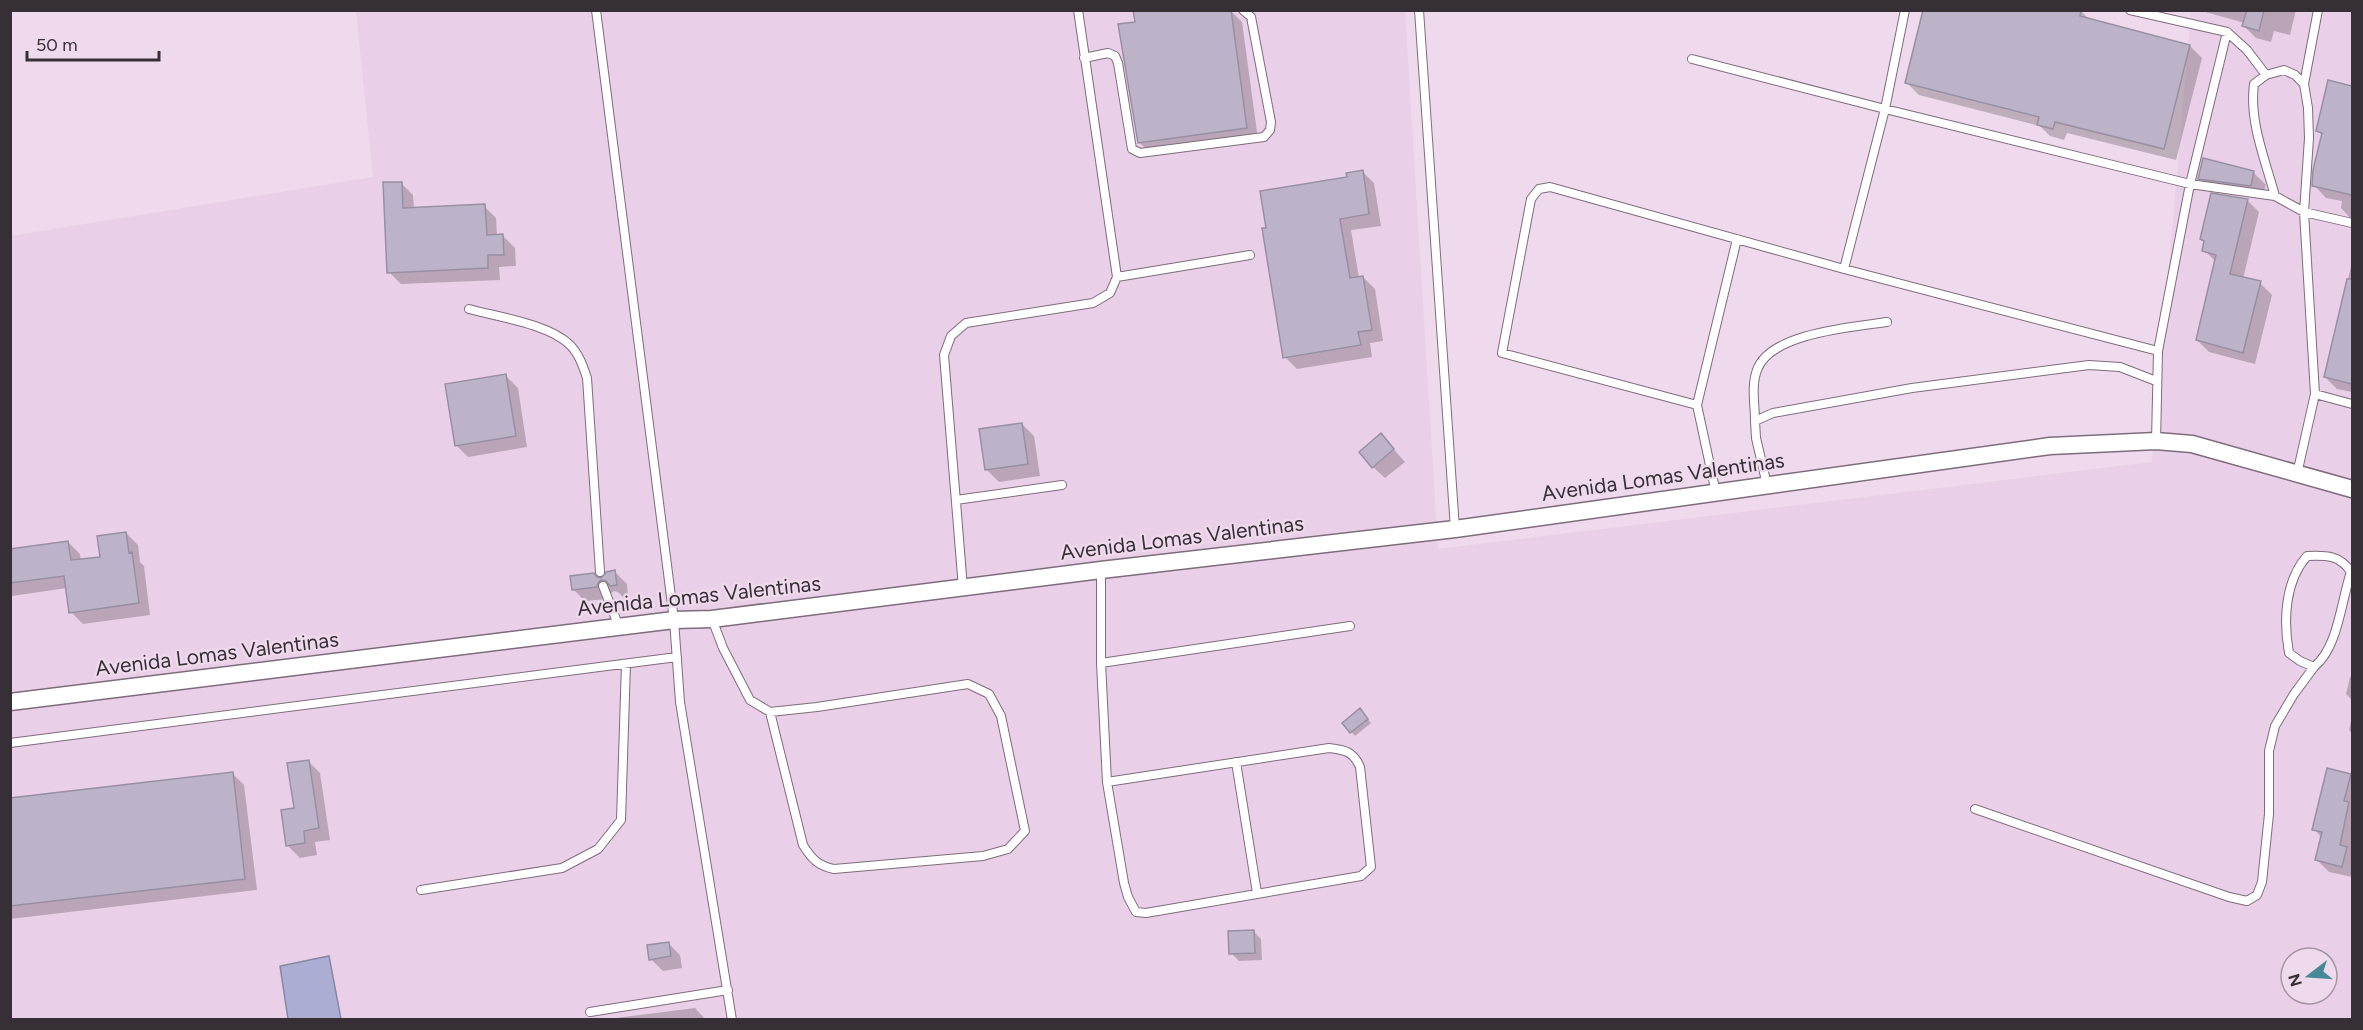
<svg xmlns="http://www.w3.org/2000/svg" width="2363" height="1030" viewBox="0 0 2363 1030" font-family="Figtree,sans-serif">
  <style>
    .built { fill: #e9cfe7; fill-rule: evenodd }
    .water { fill: #abadd3; stroke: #8887a4; stroke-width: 1.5 }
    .shadow { fill: #0003 }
    .building { fill: #bdb3c9; stroke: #988fa4; stroke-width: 1.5 }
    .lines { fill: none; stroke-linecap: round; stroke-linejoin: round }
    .lane-casing { stroke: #7e6c7c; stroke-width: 10 }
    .street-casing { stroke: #7e6c7c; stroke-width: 19 }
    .lane { stroke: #fff; stroke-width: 8 }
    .street { stroke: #fff; stroke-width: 16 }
    .labels { text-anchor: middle; stroke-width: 4.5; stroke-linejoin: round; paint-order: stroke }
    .street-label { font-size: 21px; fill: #372f36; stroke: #eedaec }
  </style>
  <rect width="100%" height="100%" fill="#eedaec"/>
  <path class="built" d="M356 11H1405L1438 549 2152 462 2191 11H2352V1019L11 1020V236L373 177ZM2291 958H2327V994H2291Z"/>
  <path class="water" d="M329 956 341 1019H288L280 966Z"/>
  <path class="shadow" d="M1230 10 1242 22 1258 139 1151 154 1139 142 1137 23Z
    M2198 10H2296L2290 35 2274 31 2271 42 2256 38 2244 26 2245 23Z
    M2081 11 2091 21 2190 46 2202 58 2176 160 2067 133 2064 140 2050 136 2040 126 1919 95 1907 83Z
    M2329 82 2352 87V220L2341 208 2342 201 2326 198 2314 185 2323 136 2318 131Z
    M1362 171 1374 183 1381 226 1351 230 1359 278 1363 277 1375 289 1383 341 1370 343 1372 357 1297 369 1285 357 1348 178Z
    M2254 173 2266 185 2262 197 2211 190 2200 178Z
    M401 183 413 195 414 209 484 206 496 218 497 236H503L515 248 516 266 499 267 500 280 401 284 389 272Z
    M2247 200 2259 212 2243 279 2260 283 2272 295 2255 364 2209 352 2197 340 2216 262 2204 250 2205 243 2201 239Z
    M2352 262V392L2337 389 2325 377Z
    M506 376 518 388 527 447 468 457 456 445Z
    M1022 424 1034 436 1040 476 999 482 987 470Z
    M1381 435 1405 462 1385 478 1373 467Z
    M126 533 138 545 140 562 144 566 150 615 83 624 71 612 67 588 12 596 10 594V550L68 542 80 554 81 561 101 558Z
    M615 572 627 584 628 596 623 597 618 592 614 591 609 595 608 599 585 601 573 589 593 575 602 580Z
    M2350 677H2352V700L2346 694Z
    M1363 714 1371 723 1355 736 1344 723Z
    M2352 716V734L2349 730Z
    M308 761 320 773 330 840 315 842 317 855 300 858 288 846Z
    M232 773 244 785 257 890 10 919V799Z
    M2350 776 2352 778V877L2329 872 2317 860 2322 838 2314 829Z
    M1253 931 1261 939 1262 960 1239 961 1231 953Z
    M668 943 680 955 682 968 663 971 651 959Z
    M695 1008 706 1020H616V1018Z"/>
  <path class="building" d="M1133 10H1231L1247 128 1138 143 1118 24 1135 22Z
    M1923 10H2081L2080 16 2190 45 2164 149 2055 122 2053 129 2037 125 2039 117 1905 83Z
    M2247 10H2264L2259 31 2242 26Z
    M2328 80 2352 86V195L2312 186 2313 170 2322 133 2316 131Z
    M2203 158 2254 171 2251 186 2198 179Z
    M1363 170 1369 214 1340 219 1350 278 1363 276 1372 330 1358 332 1361 345 1283 358 1262 228H1266L1260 191 1347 177 1346 173Z
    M383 182H402L403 208 485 204 487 235 503 234 504 255H488V268L387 273Z
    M2211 193 2248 199 2230 274 2261 281 2243 353 2196 340 2216 255 2202 251 2204 241 2200 239Z
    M2347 279H2352V384L2324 377Z
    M506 374 516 436 455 446 445 384Z
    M1022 423 1028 464 985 470 979 429Z
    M1381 433 1394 449 1372 468 1359 452Z
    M126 532 129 553 132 552 139 603 69 613 64 576 10 583V549L68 541 71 560 100 557 97 536Z
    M615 570 617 585 610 586 606 581 601 580 598 583 597 587 572 590 570 576 594 573 597 577 601 578 606 572Z
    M1360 708 1368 719 1350 733 1342 723Z
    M309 760 319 828 304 831 305 843 286 846 281 810 294 808 287 763Z
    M2327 768 2351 774 2344 801 2349 802 2340 845 2347 847 2342 867 2315 860 2322 832 2312 830Z
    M233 772 245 879 10 906V798Z
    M1254 930 1255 953 1229 954 1228 931Z
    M669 942 671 956 649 960 647 945Z"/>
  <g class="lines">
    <g class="lane-casing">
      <path id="lane" d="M596 10 674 620 680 702 732 1020
        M1419 10 1455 529
        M2130 10 2227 32 2247 50 2266 75
        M1084 58 1108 53 1115 56 1118 63 1132 149 1140 153 1264 137 1270 130 1271 122 1251 17 1243 10
        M1692 59 1885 109 2190 184 2275 196
        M2304 84 2318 10
        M1844 269 1885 109 1905 10
        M1117 277 1250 255
        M469 309C498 317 549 324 570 345 579 354 583 366 587 378L600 572
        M2315 394 2352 404
        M1697 405 1737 239
        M1755 421C1755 405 1751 386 1757 370 1770 333 1853 327 1887 322
        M2156 441 2158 351 2190 184 2227 32
        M2297 474 2315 394 2304 212 2309 138 2308 108 2304 84 2295 75 2284 70 2266 75 2254 84C2249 122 2265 159 2275 196L2304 212 2352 223
        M1767 485 1756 438 1755 421 1773 413 1912 388 2089 365 2120 367 2156 381
        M1716 493 1697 405 1502 353 1531 199 1539 189 1550 187 1844 269 2158 351
        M956 500 1062 485
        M1101 570V663L1107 782 1124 883 1128 897 1136 912 1146 913 1361 876 1371 867 1360 767C1353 751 1345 750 1329 748L1107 782
        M2351 572C2340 555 2326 555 2307 556 2285 581 2283 620 2289 653L2300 661 2314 667C2339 647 2341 599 2352 569
        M603 586 619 627
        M963 588 944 355 951 336 966 323 1093 303 1110 293 1117 277 1078 10
        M712 619 723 648 750 700 770 712 817 707 968 684 989 694 1001 716 1025 831 1008 849 983 856 834 869C818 866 811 858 803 845L770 712
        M1101 663 1350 626
        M10 743 677 657
        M1236 762 1257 893
        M1975 809 2229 897 2247 901 2257 895 2262 882 2269 814V751L2275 726 2294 694 2314 667
        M421 890 562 868 598 849 621 820 626 664
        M590 1012 728 990"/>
    </g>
    <g class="street-casing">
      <path id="street" d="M10 702 674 620 712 619 1101 570 1455 529 2050 446 2156 441 2192 444 2352 489"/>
    </g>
    <use href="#lane" class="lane"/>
    <use href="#street" class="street"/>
  </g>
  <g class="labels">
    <g class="street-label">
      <text transform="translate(1663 477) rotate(-8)" y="7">Avenida Lomas Valentinas</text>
      <text transform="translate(1182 538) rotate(-7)" y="7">Avenida Lomas Valentinas</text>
      <text transform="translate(699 596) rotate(-6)" y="7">Avenida Lomas Valentinas</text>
      <text transform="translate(217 654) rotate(-7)" y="7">Avenida Lomas Valentinas</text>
    </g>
  </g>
  <rect width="2363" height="1030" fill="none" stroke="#372f36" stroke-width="24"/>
  <g transform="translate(2309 976) rotate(253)"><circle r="28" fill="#eedaec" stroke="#a596a3" stroke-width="1.5"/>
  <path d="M0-4.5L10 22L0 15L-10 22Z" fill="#458997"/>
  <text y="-9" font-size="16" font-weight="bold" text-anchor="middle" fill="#372f36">N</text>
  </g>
  <path d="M27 51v9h132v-9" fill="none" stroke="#372f36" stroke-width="3"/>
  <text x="36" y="51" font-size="18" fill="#372f36" stroke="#eedaec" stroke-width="4.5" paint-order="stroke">50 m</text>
</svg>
